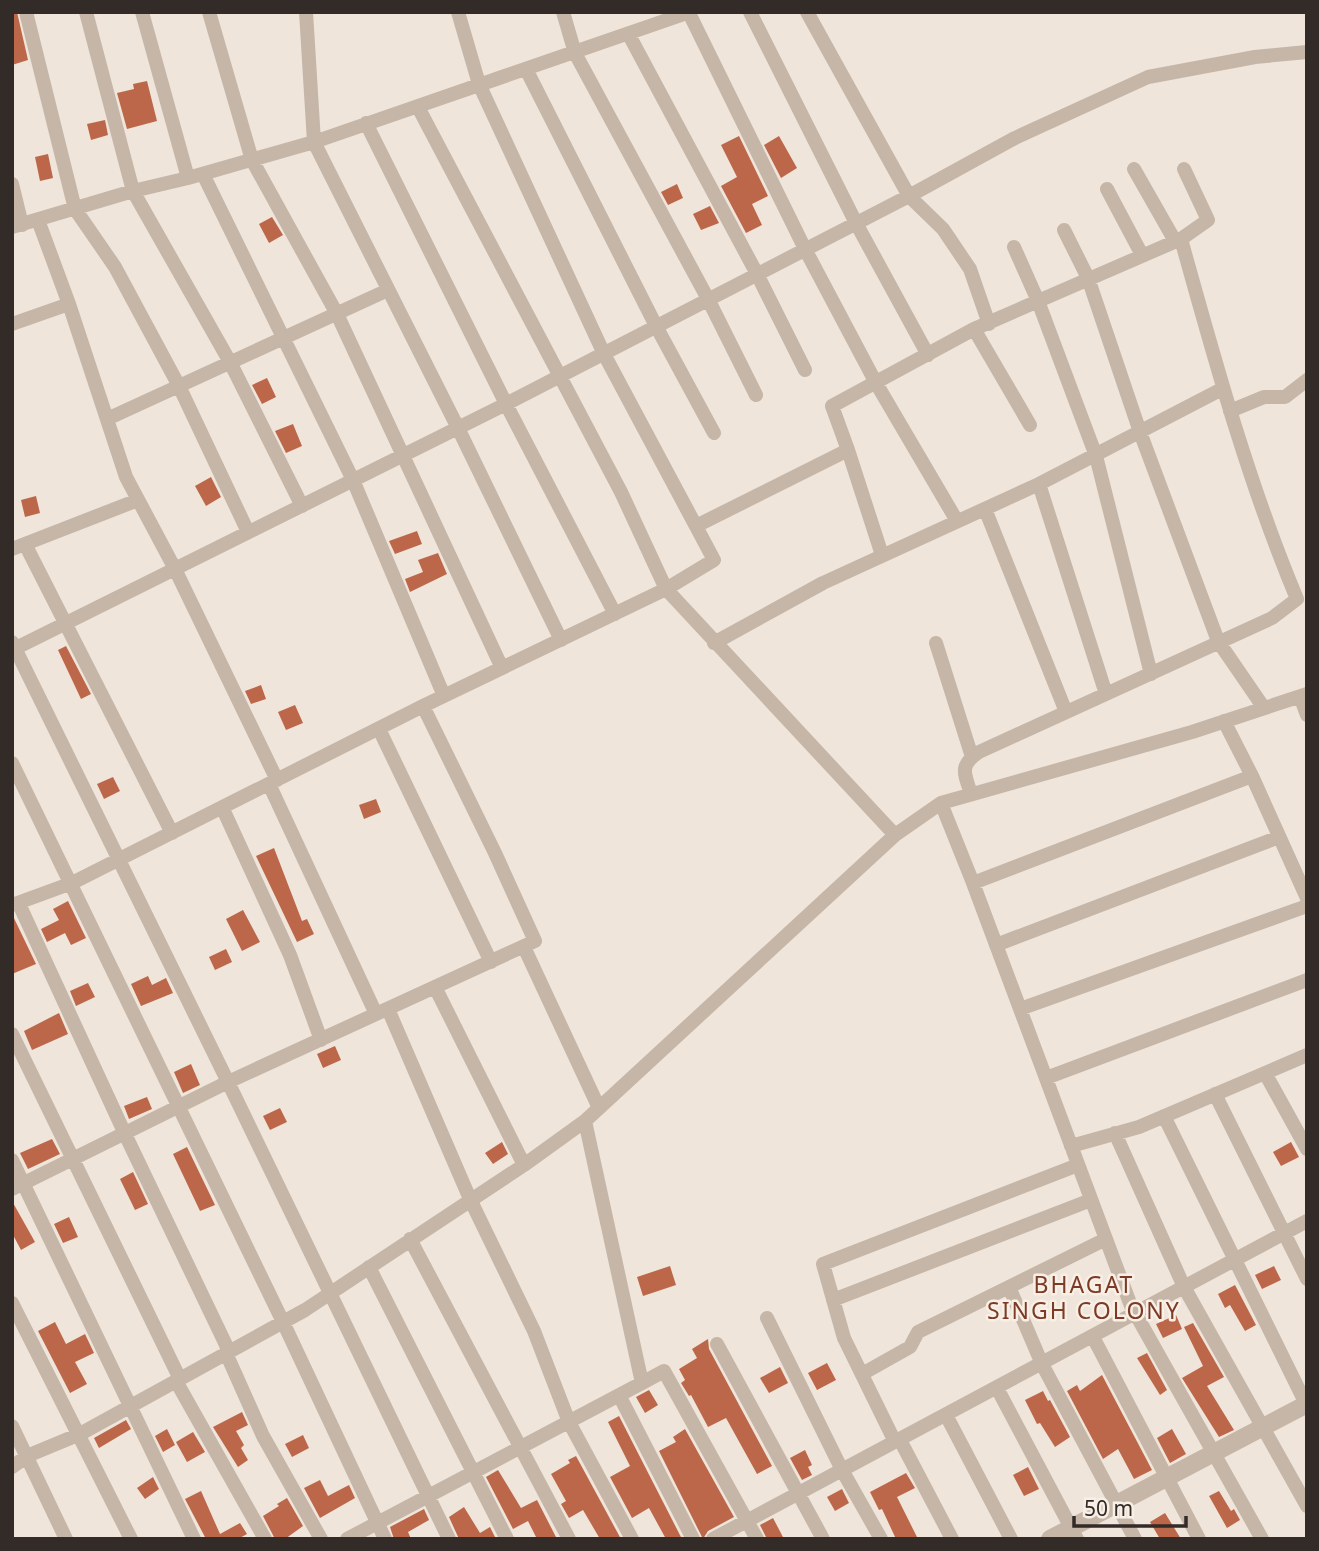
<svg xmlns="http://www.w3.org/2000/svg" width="1319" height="1551" viewBox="0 0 1319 1551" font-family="'Noto Sans',sans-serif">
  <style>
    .building { fill: #bd674a }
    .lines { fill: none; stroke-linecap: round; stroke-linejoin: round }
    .minor { stroke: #c6b6a7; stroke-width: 14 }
    .tertiary { stroke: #c6b6a7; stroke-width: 18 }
    .labels { text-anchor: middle; stroke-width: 5; stroke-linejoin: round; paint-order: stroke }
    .quarter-label { font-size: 23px; letter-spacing: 2px; fill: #7d3b26; stroke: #f8efe6 }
  </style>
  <rect width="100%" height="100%" fill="#efe5da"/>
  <path class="building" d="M12 12H17L28 60 12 65Z
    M147 81 157 121 127 129 117 93 134 89 133 84Z
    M105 120 108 135 91 140 87 124Z
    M739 136 768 196 752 204 762 225 746 233 721 186 737 177 721 145Z
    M779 136 797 168 781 178 764 145Z
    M48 154 53 178 40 181 35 157Z
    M677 184 683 198 668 205 661 192Z
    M710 206 719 223 701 230 693 214Z
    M272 217 283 235 269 243 259 224Z
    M267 378 276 397 262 404 252 385Z
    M293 424 302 446 286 453 275 431Z
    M211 477 221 497 206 506 195 486Z
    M36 496 40 513 25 517 21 500Z
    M417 531 422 544 395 554 389 541Z
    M438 553 447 574 410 592 405 579 423 572 418 560Z
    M66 646 91 694 81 699 58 650Z
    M261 685 266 699 251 704 245 691Z
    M295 705 303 723 286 730 278 712Z
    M113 777 120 791 104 799 97 784Z
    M376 799 381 812 364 819 359 805Z
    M274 848 302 921 307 919 314 934 297 942 256 856Z
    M68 901 86 938 71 945 65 933 47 942 41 929 59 920 53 909Z
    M243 910 260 942 242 951 226 919Z
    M12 914 36 964 12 974Z
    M226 949 232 962 215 970 209 957Z
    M148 976 152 985 166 978 173 993 141 1006 131 984Z
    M88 983 95 997 76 1006 70 991Z
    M59 1013 68 1034 32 1050 24 1031Z
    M335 1046 341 1060 323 1068 317 1054Z
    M191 1064 200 1085 183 1093 174 1072Z
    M147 1097 152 1109 129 1119 124 1106Z
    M280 1108 287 1122 270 1130 263 1116Z
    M52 1139 60 1154 28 1169 20 1153Z
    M502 1142 508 1154 493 1164 485 1153Z
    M1291 1142 1299 1157 1281 1166 1273 1152Z
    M187 1147 215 1205 200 1211 173 1154Z
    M133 1172 148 1204 135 1210 120 1179Z
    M12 1201 35 1242 21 1250 12 1233Z
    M69 1217 78 1237 63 1243 54 1224Z
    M670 1266 676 1285 643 1296 637 1277Z
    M1274 1266 1281 1280 1262 1289 1255 1275Z
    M1235 1285 1256 1325 1245 1331 1230 1305 1225 1308 1218 1294Z
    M1176 1315 1182 1329 1163 1338 1156 1324Z
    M55 1322 66 1344 85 1334 94 1353 75 1362 87 1384 70 1393 38 1331Z
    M1193 1323 1224 1377 1207 1386 1234 1430 1219 1437 1182 1378 1203 1366 1184 1327Z
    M708 1339 709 1349 772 1466 757 1474 726 1418 708 1427 691 1395 689 1396 681 1383 685 1380 679 1369 697 1358 692 1349Z
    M1147 1353 1167 1390 1160 1395 1137 1358Z
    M827 1363 836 1380 817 1390 808 1373Z
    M780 1367 788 1383 769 1393 760 1378Z
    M1102 1375 1152 1470 1134 1479 1118 1449 1103 1459 1067 1391 1077 1385 1080 1391Z
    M649 1390 658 1405 645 1413 636 1397Z
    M1043 1391 1048 1401 1050 1400 1070 1437 1055 1447 1040 1423 1037 1424 1025 1400Z
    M242 1412 248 1425 236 1431 244 1445 241 1448 248 1460 238 1467 213 1427Z
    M619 1416 682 1539H666L649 1508 632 1518 610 1477 630 1466 608 1422Z
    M126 1420 131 1429 99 1448 94 1438Z
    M167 1429 175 1445 163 1452 155 1436Z
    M685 1429 734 1517 708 1531 703 1539 659 1451 676 1442 673 1437Z
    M1172 1429 1186 1454 1170 1463 1157 1438Z
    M193 1432 205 1452 187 1462 176 1442Z
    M303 1435 309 1448 292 1457 285 1444Z
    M805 1450 812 1465 808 1467 812 1475 802 1480 790 1458Z
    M576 1456 621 1539H600L583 1510 569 1518 561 1504 566 1501 551 1474 570 1463 568 1460Z
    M1028 1467 1039 1489 1024 1496 1013 1475Z
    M498 1470 521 1508 537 1500 557 1539H537L528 1521 513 1529 486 1477Z
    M906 1473 915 1488 897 1497 918 1539H896L882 1509 879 1510 870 1492Z
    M153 1477 159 1489 145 1499 137 1488Z
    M320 1480 328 1496 349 1485 355 1498 320 1518 304 1488Z
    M842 1489 849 1503 835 1511 827 1497Z
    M201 1491 220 1534 240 1523 247 1534 238 1539H206L185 1499Z
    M1219 1491 1231 1511 1234 1509 1240 1520 1227 1528 1209 1496Z
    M287 1498 303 1526 285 1539H275L263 1516 279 1506 277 1504Z
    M464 1507 480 1533 490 1527 496 1539H459L449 1517Z
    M424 1509 429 1520 408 1532 411 1539H394L390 1527Z
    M1165 1513 1181 1539H1160L1150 1522Z
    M773 1518 784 1539H767L760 1525Z"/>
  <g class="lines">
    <path class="minor" d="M26 12 75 209 115 267 179 386 248 532
      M86 12 133 191 230 362 302 506
      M142 12 188 178
      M209 12 252 160 337 314 502 668
      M306 12 314 142 458 428 561 640
      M563 12 575 53 708 299 756 395
      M750 12 856 223 928 355
      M807 12 909 196 943 229 970 269 989 324
      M689 13 805 249 876 383 957 521
      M629 35 757 274 805 370
      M526 69 656 326 714 433
      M418 107 621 492 666 589 714 560 604 354 479 84 458 12
      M366 123 506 404 615 614
      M1134 169 1175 241
      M203 174 353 480 444 696
      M12 184 22 225
      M1107 189 1142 255
      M38 220 69 304
      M12 227 133 191 188 178 314 142 690 12
      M1064 230 1088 278 1140 432 1218 641 1264 708
      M1014 247 1038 301 1096 456 1151 674
      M12 324 69 304 126 477 175 569 277 780
      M974 329 1030 425
      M1230 411 1264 397H1285L1307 380
      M107 419 388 290
      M848 450 882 555
      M1039 484 1106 694
      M985 509 1066 712
      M696 526 848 450 832 406 974 329 1181 239 1208 220 1184 169
      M25 544 172 833
      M12 549 138 500
      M12 642 228 1082 535 941 495 853 423 706
      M714 643 823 583 1039 484 1222 389
      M936 643 972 757
      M12 650 506 404 909 196 1015 138 1148 77 1255 57 1307 52
      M1300 696 1307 715
      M1224 721 1252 776
      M379 729 491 962
      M12 763 283 1322 385 1539
      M269 784 376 1014
      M971 794C965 774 958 766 979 752L1272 618 1297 599C1248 482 1215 361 1181 239
      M941 803 973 883 1134 1314 1139 1320 1262 1539
      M222 807 290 955 321 1040
      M895 835 941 803 1192 732 1307 694
      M973 883 1252 776 1307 898
      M19 904 125 1134 227 1347 226 1353 263 1436 321 1539
      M12 905 72 883 423 706 666 589 895 835 585 1121 524 1165 305 1310 80 1434 27 1456 12 1467
      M996 945 1279 837
      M524 947 599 1108
      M435 987 524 1165
      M388 1009 470 1199 534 1331 569 1422 632 1539
      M1020 1009 1307 906
      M12 1034 180 1379
      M1265 1073 1307 1149
      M1046 1078 1307 980
      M1215 1094 1307 1279
      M1164 1116 1307 1406
      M1115 1133 1184 1287 1307 1506
      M1071 1146 1139 1127 1307 1055
      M12 1160 194 1539
      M12 1189 228 1082 449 1539
      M410 1239 569 1539
      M369 1267 507 1539
      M1009 1287 1042 1364 1135 1539
      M833 1300 1091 1200
      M12 1303 131 1539
      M767 1318 842 1470 881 1539
      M1093 1337 1199 1539
      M717 1344 823 1539
      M862 1374 910 1347 918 1332 1106 1239
      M176 1381 265 1539
      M642 1383 664 1371 757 1539
      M997 1388 1077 1539
      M619 1395 693 1539
      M946 1415 1011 1539
      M12 1426 66 1539
      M900 1440 952 1539
      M895 1442 844 1338 823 1264 1078 1165
      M347 1539 642 1383 585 1121
      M713 1539 1307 1221"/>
    <path class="tertiary" d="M1050 1539 1307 1404"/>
  </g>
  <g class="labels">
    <g class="quarter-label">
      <text x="1084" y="1293">BHAGAT<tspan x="1084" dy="26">SINGH COLONY</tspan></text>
    </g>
  </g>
  <rect width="1319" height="1551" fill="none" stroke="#332b27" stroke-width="28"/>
  <path d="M1074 1516v10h112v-10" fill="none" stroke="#332b27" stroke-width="3.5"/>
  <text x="1084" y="1516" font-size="21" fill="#332b27" stroke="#f8efe6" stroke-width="5" paint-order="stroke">50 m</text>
</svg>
